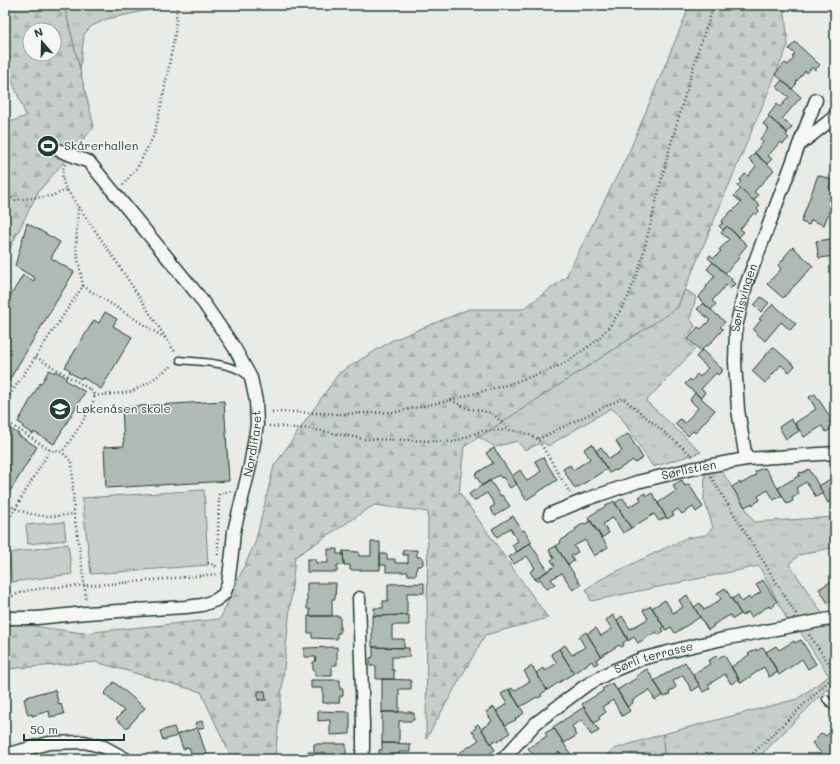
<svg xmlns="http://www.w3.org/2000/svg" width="840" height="764" viewBox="0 0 840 764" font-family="Mali,sans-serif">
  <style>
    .grass { fill: url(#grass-tufts); stroke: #73867e }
    .forest { fill: url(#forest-firs); stroke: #73867e; fill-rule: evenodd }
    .garden { fill: #c7cec9; stroke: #73867e }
    .building { fill: #b0bab5; stroke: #1f3d34 }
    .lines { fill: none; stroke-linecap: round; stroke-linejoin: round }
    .lane-casing { stroke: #1f3d34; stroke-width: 9 }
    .street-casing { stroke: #1f3d34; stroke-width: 15 }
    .path { stroke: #1f3d34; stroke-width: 2.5; stroke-dasharray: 1 3; stroke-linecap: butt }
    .lane { stroke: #f6f6f2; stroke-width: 6 }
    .street { stroke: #f6f6f2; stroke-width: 12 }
    .labels { text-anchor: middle; stroke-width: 3; stroke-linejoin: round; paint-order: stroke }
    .poi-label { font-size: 12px; fill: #1f3d34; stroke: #f6f6f2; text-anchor: start }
    .street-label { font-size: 12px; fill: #1f3d34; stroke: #f6f6f2 }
  </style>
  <defs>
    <pattern id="grass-tufts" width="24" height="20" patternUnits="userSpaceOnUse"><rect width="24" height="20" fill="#c7cec9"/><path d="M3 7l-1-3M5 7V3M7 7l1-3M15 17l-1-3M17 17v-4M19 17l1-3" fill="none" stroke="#aab2ad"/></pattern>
    <pattern id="forest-firs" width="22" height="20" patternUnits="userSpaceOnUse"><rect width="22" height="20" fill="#c7cec9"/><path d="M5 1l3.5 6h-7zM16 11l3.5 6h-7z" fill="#aab2ad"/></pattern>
  </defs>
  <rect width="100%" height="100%" fill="#e9ebe7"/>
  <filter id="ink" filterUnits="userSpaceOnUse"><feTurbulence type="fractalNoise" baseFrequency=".025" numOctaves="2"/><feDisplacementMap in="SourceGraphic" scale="8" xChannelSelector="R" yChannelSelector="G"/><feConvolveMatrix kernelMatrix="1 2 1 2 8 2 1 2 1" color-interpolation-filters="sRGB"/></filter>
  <g filter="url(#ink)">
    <path class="grass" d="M64 5H172L107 19 92 26 84 34 80 70Z
      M685 289 696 297 690 319 695 326 685 339 695 349 646 401 701 452 653 467 621 417 611 408 548 446 543 442 525 450 517 441 495 447 479 437 677 308Z
      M721 470 754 522 835 517V547L799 555 789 564 824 616 788 621 759 566 591 601 586 589 603 578 686 538 706 535 713 527 704 499 705 474Z
      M832 626 835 631V688L826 690 761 755V759H664L663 734 797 699 829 676 800 631Z"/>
    <path class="forest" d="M5 5H64L94 127 38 192 5 258V124L26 116 5 62ZM30 30H54V54H30Z
      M690 5H784L788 45 677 308 464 447 459 492 548 618 485 635 426 739 428 512 374 505 295 557 275 759H232L201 692 96 662 5 669V622L83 633 220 619 255 543 274 466 339 373 391 341 469 309H523L566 277 629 152Z
      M663 734 664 759H658L648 752 635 759H601L614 749Z"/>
    <path class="garden" d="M204 490 208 565 91 574 82 498Z
      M64 522 66 540 28 544 26 525Z
      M68 544 72 574 12 582 9 553Z"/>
    <path class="building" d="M795 42 820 65 815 70 812 67 807 73 805 71 796 82 797 83 792 89 775 74 785 63 788 65 794 58 792 57 795 54 789 49Z
      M782 80 801 97 782 119 792 127 787 133 768 116 777 104 780 107 789 97 776 87Z
      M769 117 788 133 786 135 789 138 783 144 780 142 768 156 772 159 767 164 754 153 763 142 760 139 769 129 763 124Z
      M755 153 774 170 754 192 758 195 754 201 737 186 741 182 740 180 745 174 748 176 756 166 749 159Z
      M818 175 832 180 829 188 835 190V196L824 225 811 220 809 225 801 222Z
      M741 189 760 206 757 209 759 211 756 215 754 213 740 229 744 232 739 237 727 226 723 230 719 226 723 223 721 222 732 210 733 211 741 202 734 196Z
      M27 223 60 242 51 258 74 272 5 387V305L23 275 34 281 35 278 15 266Z
      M727 226 747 245 738 256 740 257 725 273 708 258 710 255 714 258 721 251 719 250 729 239 721 233Z
      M832 239 835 256 819 258 816 241Z
      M793 247 813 266 783 298 767 284 781 269 778 265 785 258 784 257Z
      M713 262 732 279 731 280 735 284 730 289 726 285 712 301 716 304 711 310 698 298 707 287 706 286 715 276 707 269Z
      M835 285V306L832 286Z
      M761 297 769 303 761 312 754 305Z
      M703 303 725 322 720 327 723 329 708 346 706 345 701 351 688 339 698 327 701 329 710 320 697 309Z
      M773 304 796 324 790 330 781 322 765 341 753 330 761 320 759 319Z
      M105 312 117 319 113 326 132 337 101 389 82 377 81 379 69 372 70 370 65 367 94 320 99 323Z
      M773 347 795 366 789 372 781 365 765 383 752 371Z
      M702 350 723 370 718 375 716 373 701 389 705 392 701 398 685 384 690 379 692 381 697 374 700 377 708 368 696 357Z
      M49 370 54 373 55 371 67 378 65 380 85 392 54 444 34 432 33 434 22 427 23 425 18 422 40 383 41 384Z
      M695 393 715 410 695 433 693 431 688 436 675 424 680 419 685 423 698 408 690 400Z
      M815 394 832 420 829 421 833 428 826 432 822 426 804 437 795 423 816 409 809 397Z
      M224 401 229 481 106 488 104 447 124 446 122 407Z
      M791 419 799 431 786 439 779 427Z
      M5 427 6 428 7 427 19 434 18 435 37 447 6 498H5Z
      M628 434 643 458 635 463 633 460 616 471 615 470 609 473 596 451 601 447 609 459 622 451 616 441Z
      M592 444 607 469 575 489 563 469 570 465 573 470 590 459 584 449Z
      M494 448 517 484 510 488 503 477 501 478 499 475 482 486 475 474 493 463 486 453Z
      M543 457 557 480 526 500 512 476 520 470 527 481 531 479 541 471 535 461Z
      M765 468 782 495 774 500 768 490 758 496 760 500 752 505V503L745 507 732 487 740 482 741 484 756 475 755 472 760 469Z
      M809 469 823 493 816 497 806 482 796 488 799 494 792 498 793 501 787 504 778 488 800 475 799 473 801 472 802 473Z
      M835 476V496H834L835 498 828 503 819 486Z
      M490 480 500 496 502 495 510 506 495 516 490 508 495 505 487 493 474 501 469 494Z
      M682 480 685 486 689 484 703 507 696 512 693 507 682 514 678 509 672 513 674 515 667 519 658 503 676 491 673 485Z
      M645 493 647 496 652 493 666 517 659 521 654 514 631 528 615 503 623 498 629 507 641 500 639 497Z
      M614 501 631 528 623 533 613 517 603 524 609 533 601 538 588 517Z
      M513 516 522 531 524 530 532 542 517 552 512 545 518 541 510 528 497 537 492 529Z
      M591 521 608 547 594 556 585 540 574 546 578 552 571 556 574 561 568 565 556 546 561 543 560 541 576 531 575 529 584 523 585 524Z
      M371 542H380V570H350V565H344L343 551 359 552V556H371Z
      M530 543 548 571 535 579 530 572 535 568 527 556 514 564 509 557Z
      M556 546 581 585 573 590 562 573 551 579 555 584 547 589 540 579 537 581 535 579 555 566 551 560 554 558 549 550Z
      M328 549H337V554H343V551L344 565H337V572H307V559H316V563H328Z
      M403 550H417V557H421L423 559V564L421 566H417L416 575H408V572H386V565H380V554H387V559H395V563H408V555H403Z
      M835 579V599L828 603 819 589Z
      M763 580 777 602 774 603 775 605 770 608 769 606 751 617 748 612 742 616 732 599 738 595 742 602 749 597 750 599 761 592 756 585Z
      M307 583H336L335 599H332V616H310V609H307Z
      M424 583V593H407V615L374 616V608H383V601H388V584Z
      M725 588 741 614 733 619 730 615 713 625 714 626 708 630 694 607 700 603 704 610 711 606 721 599 717 593Z
      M687 595 700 617 675 633 671 627 666 630 652 608 665 600 673 613 683 607 679 600Z
      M651 606 664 627 662 628 664 631 658 635 656 632 638 643 634 637 628 641 617 620 622 616 630 629 648 619 643 610Z
      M407 615H409V625H392V639H404V648L372 647V616Z
      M613 615 628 639 623 643 624 645 621 647 619 645 601 656 587 634 596 628 601 636 612 629 606 620Z
      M308 616H340V633H337V639L312 638V633H308Z
      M586 632 601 656 596 660 598 663 594 665 592 661 574 673 559 649 565 645 572 655 585 647 579 637Z
      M801 640 816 664 808 669 802 659 779 675 766 652 776 646 779 650 794 641 795 643Z
      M337 647V665H332V676H315V670H313V662H315L316 657H304V648Z
      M373 647 409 648V657H392V670H394V679H376V666H370V658L373 657Z
      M763 647 778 672 769 677 764 667 741 683 731 667 749 655 748 654 756 649 757 651Z
      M559 649 574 673 547 690 536 673 543 668 545 671 557 663 551 654Z
      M724 655 739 679 731 684 725 674 708 685 710 688 703 692 693 674 710 664 708 661 716 656 718 658Z
      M685 662 700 686 692 691 683 675 673 681 676 687 669 692 670 694 664 697 654 681Z
      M532 666 547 690 541 694 542 696 538 698 537 697 520 707 509 690 512 688 514 691 530 681 524 671Z
      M647 669 663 695 655 700 649 690 632 701 633 703 627 707 617 690 637 678 636 676Z
      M382 679 411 680V689H399V712H382Z
      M311 680H340V689H343V696H340L339 703H323V688H311Z
      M114 682 145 708 127 728 116 719 124 711 104 694Z
      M612 683 615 688H616L630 711 622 716 613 700 602 707 606 712 599 717 600 719 594 723 582 704 603 691 602 689Z
      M509 689 524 713 515 719 516 720 505 725 496 711 507 704 501 694Z
      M55 690 59 705 61 704 64 714 50 717 49 711 32 716V714L28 715 24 699 27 698V697L43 692V693Z
      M258 691H265L266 700H258Z
      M494 707 510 733 497 742 495 740 491 743 481 729 492 721 486 712Z
      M584 707 599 731 591 735 582 720 572 726 575 732H574L576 736 564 743 553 727Z
      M318 711 350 712V734L330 735V720L318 721Z
      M382 712H411V713H414V720H411V721H399V743H382Z
      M202 721 204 727 198 729 208 759H193L189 747 183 749 178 734 197 728 195 723Z
      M478 724 495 750 489 754 491 757 488 759H462L458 754 479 740 472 731 476 728 475 726Z
      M174 727 177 736 163 740 160 731Z
      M835 727V753L829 759H827L812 743 822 733 826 736Z
      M554 728 573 758 571 759H563L559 752 555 755 558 759H536L528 748 547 736 545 733Z
      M382 743 410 744V752H399V759H382V756H379V750H382Z
      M314 744H346V759H326V753H315V758H307V752H314Z"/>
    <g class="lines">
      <g class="lane-casing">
        <path id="lane" d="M180 360C199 362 230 362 245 374
          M826 699 835 708"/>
      </g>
      <g class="street-casing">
        <g id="street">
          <path d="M799 145 816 100"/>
          <path id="s1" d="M746 459 738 410 735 362 736 327 746 285 799 145 832 119 835 115"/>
          <path id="s2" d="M550 514 587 499 637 482 691 469 746 459 835 453"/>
          <path d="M359 598 363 724V749L361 759"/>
          <path id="s3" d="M5 618H37L86 613 186 607 202 605 216 600 224 594 228 584 232 553 234 531 250 466 257 425 256 401 251 378 234 347 198 295 94 168 89 162 53 148"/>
          <path d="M5 755 49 743 84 742 104 747 126 759"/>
          <path id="s4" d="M503 759 536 723 585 686 610 672 641 659 684 648 723 639 835 618"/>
        </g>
      </g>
      <path class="path" d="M65 164C61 172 62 179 65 187L116 261 175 352
        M123 185 138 166 154 135 163 97 175 34 177 5
        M5 193 15 200 51 196 67 190
        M83 286 165 338
        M36 357 86 387C90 389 94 392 94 397 95 405 68 444 62 452
        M94 396 131 392 148 383 173 365
        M451 400 466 408 492 413 509 429
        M5 402 83 286 76 248 78 206
        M268 412H295L338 414 396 412 451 400 509 384 550 370 568 361 585 349 595 342 608 328 617 316 628 297 640 266 668 154 698 51 714 5
        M5 421 50 450 62 452 72 462 74 514 83 573 86 601
        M269 426 312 429 364 439 408 440 454 442 481 431 509 430 525 433 538 439 570 493
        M538 439 623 398 694 457
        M711 477 796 614
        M5 503C29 517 47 518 74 514
        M5 526 50 450
        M218 555V535L219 494 231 491
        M208 563 218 567
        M5 599 25 591 45 588 122 583 218 574
        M809 635 835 672
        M747 759 835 675"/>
      <use href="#lane" class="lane"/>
      <use href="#street" class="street"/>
    </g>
  </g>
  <defs>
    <g id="stadium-disc" transform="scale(1.15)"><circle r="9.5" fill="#1f3d34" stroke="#f6f6f2"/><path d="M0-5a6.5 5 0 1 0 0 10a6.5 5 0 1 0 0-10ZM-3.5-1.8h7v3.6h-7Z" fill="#fff"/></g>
    <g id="school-disc" transform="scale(1.15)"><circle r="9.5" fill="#1f3d34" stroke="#f6f6f2"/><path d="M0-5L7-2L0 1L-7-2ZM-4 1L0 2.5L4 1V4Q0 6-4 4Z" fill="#fff"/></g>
  </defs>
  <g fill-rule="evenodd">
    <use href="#stadium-disc" x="48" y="146"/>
    <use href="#school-disc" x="60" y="409"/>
  </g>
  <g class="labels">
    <g class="poi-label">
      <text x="64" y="150">Skårerhallen</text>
      <text x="76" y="413">Løkenåsen skole</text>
    </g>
    <g class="street-label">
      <text dy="4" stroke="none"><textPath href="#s1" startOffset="163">Sørlisvingen</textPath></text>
      <text dy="4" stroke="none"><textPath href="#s3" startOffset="376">Nordlifaret</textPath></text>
      <text dy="4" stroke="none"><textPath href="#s2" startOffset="146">Sørlistien</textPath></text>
      <text dy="4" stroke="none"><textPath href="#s4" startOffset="185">Sørli terrasse</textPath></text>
    </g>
  </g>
  <rect width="840" height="764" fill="none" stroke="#f6f6f2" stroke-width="20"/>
  <rect x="10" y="10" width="820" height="744" fill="none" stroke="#1f3d34" stroke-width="1.5" filter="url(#ink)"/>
  <g transform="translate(42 42) rotate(340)"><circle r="19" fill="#f6f6f2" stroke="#a0aca6"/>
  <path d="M0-3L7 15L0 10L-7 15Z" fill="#1f3d34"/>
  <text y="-6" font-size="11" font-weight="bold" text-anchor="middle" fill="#1f3d34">N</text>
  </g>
  <path d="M24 734v6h100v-6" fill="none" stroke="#1f3d34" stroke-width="2"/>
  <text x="30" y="734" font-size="12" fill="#1f3d34" stroke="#f6f6f2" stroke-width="3" paint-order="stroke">50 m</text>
</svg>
